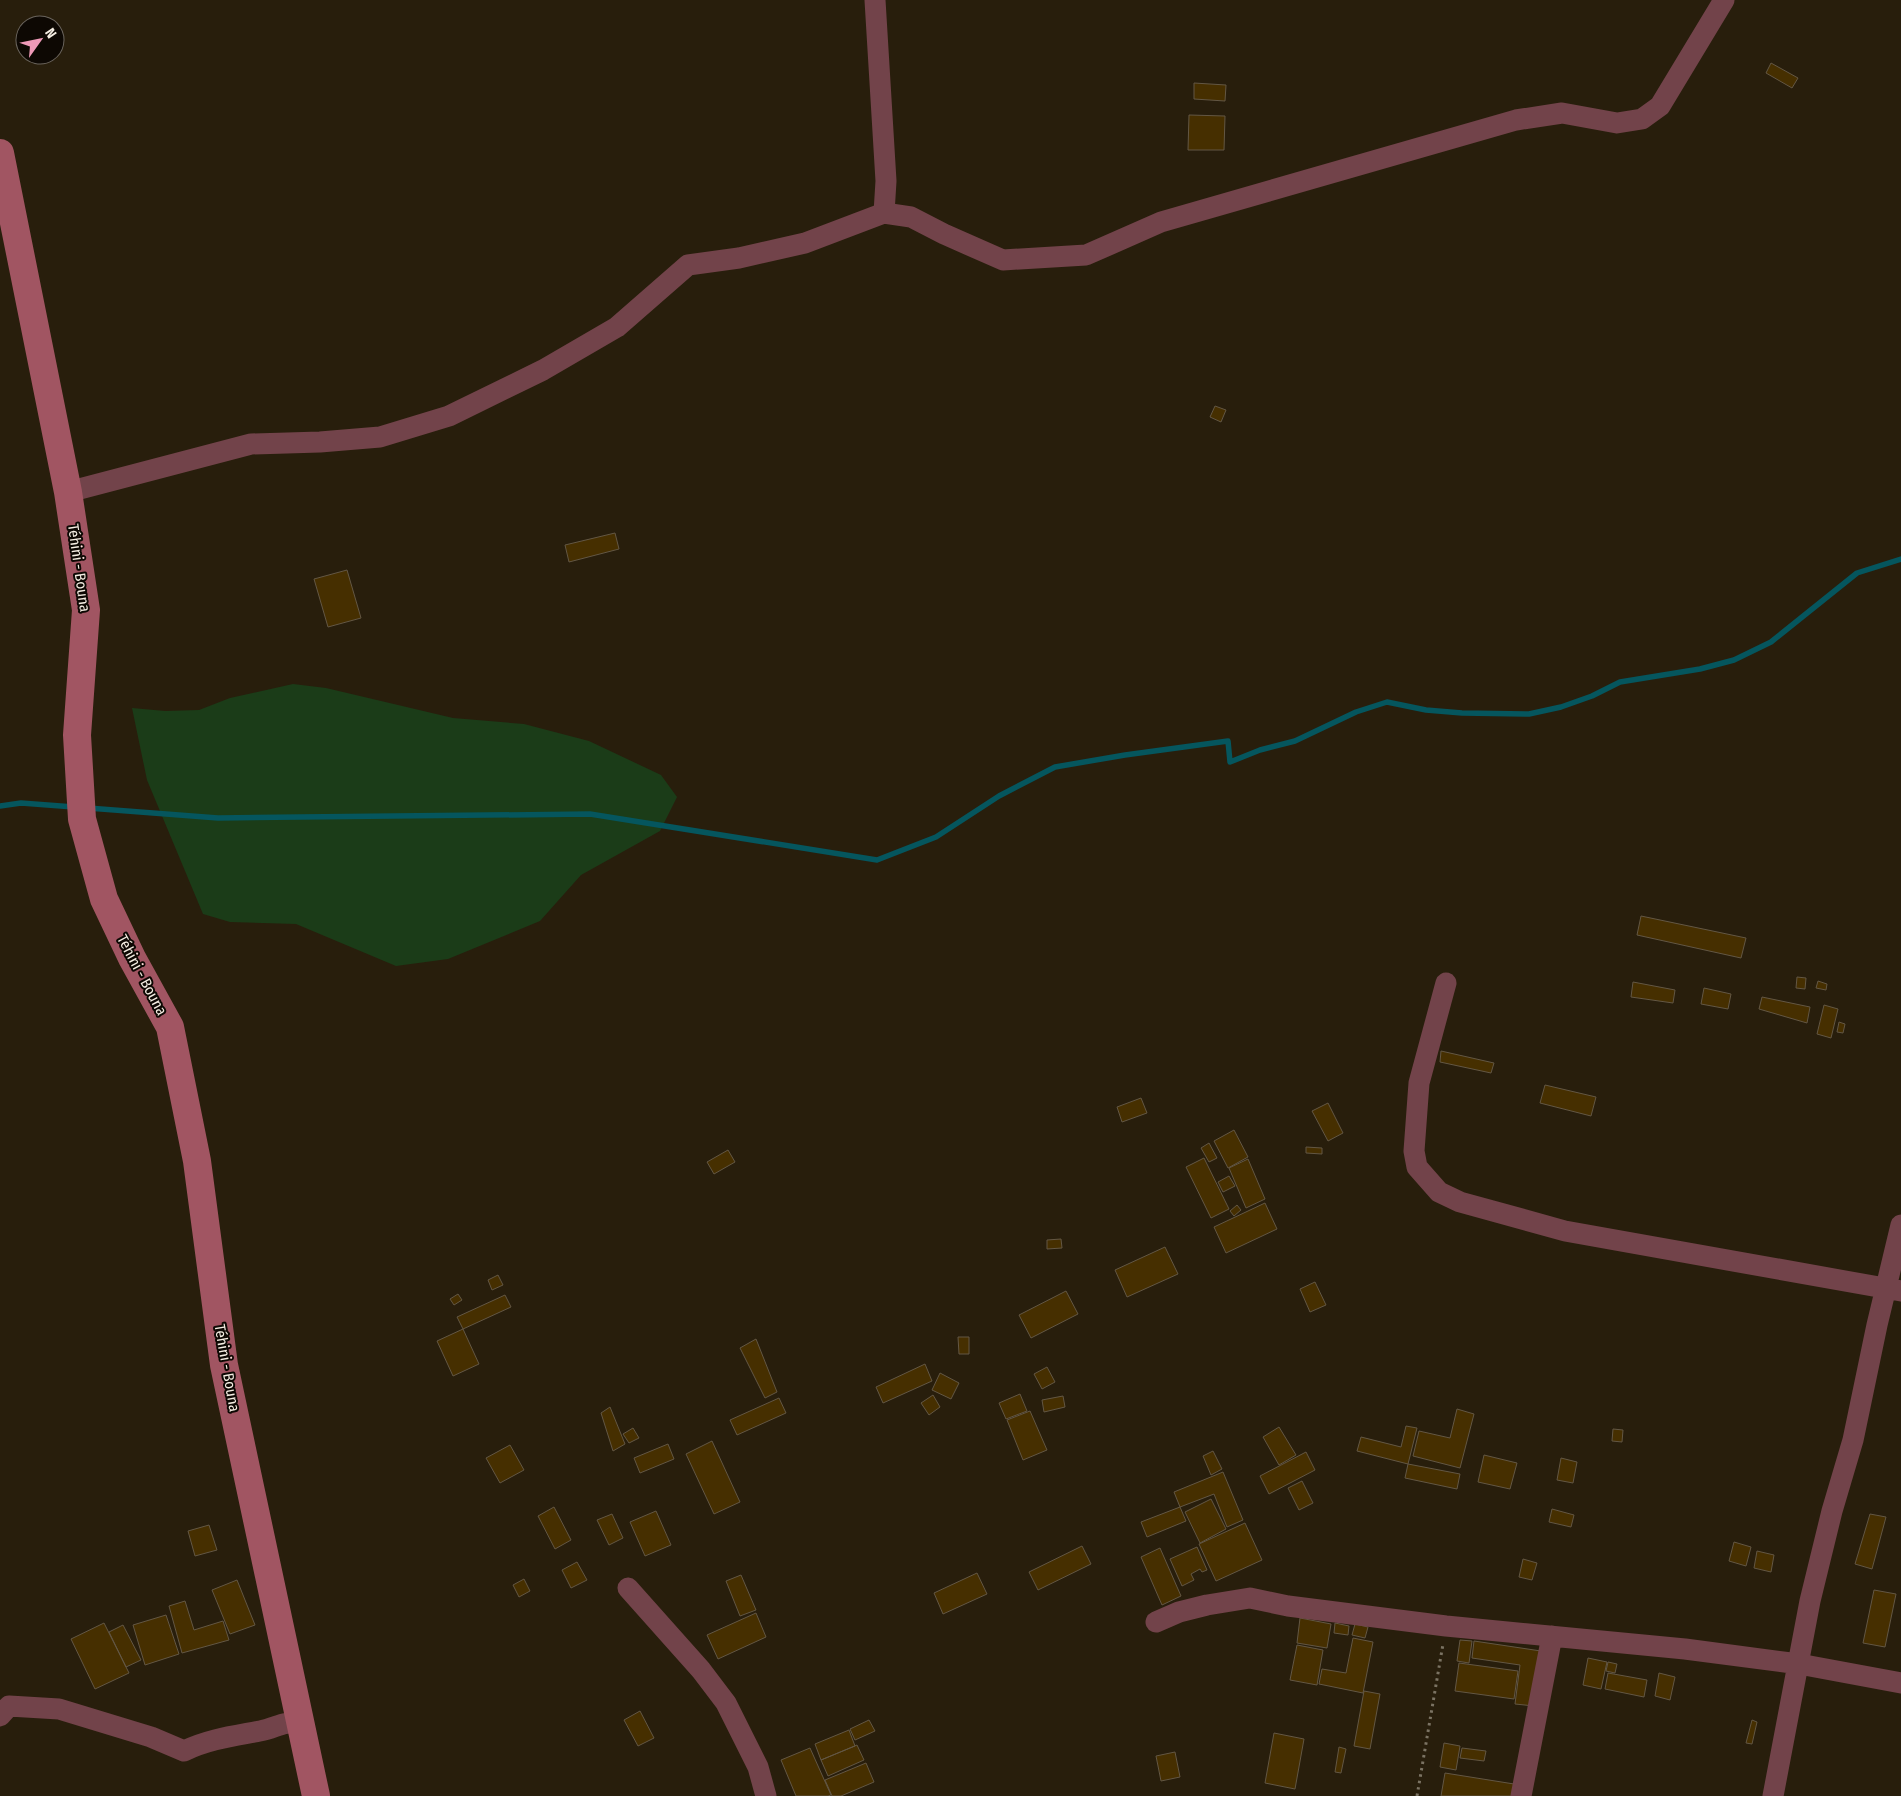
<svg xmlns="http://www.w3.org/2000/svg" width="1901" height="1796" viewBox="0 0 1901 1796" font-family="'Fira Sans Condensed',sans-serif">
  <style>
    .green { fill: #1b3c18 }
    .lines { fill: none; stroke-linecap: round; stroke-linejoin: round }
    .stream { stroke: #05565e; stroke-width: 5.5 }
    .building { fill: #462f00; stroke: #635744 }
    .path { stroke: #7b7363; stroke-width: 3; stroke-dasharray: 2.5 4; stroke-linecap: butt }
    .street { stroke: #72434a; stroke-width: 21 }
    .secondary { stroke: #a15562; stroke-width: 28 }
    .labels { text-anchor: middle; stroke-width: 4; stroke-linejoin: round; paint-order: stroke }
    .street-label { font-size: 15px; fill: #f5eee3; stroke: #0d0803 }
  </style>
  <rect width="100%" height="100%" fill="#281e0c"/>
  <path class="green" d="M293 684 326 688 453 718 524 724 589 741 661 775 677 797 660 831 581 875 540 921 448 959 396 966 296 924 230 922 203 914 147 780 132 708 165 711 199 710 230 698Z"/>
  <g class="lines">
    <path class="stream" d="M0 806 21 803 74 807
      M88 808 218 818 590 814 877 860 936 837 999 796 1055 767 1125 755 1228 741 1230 762 1260 750 1295 741 1356 712 1387 702 1426 710 1462 713 1529 714 1561 707 1592 696 1620 682 1700 669 1734 660 1771 642 1857 573 1901 559"/>
  </g>
  <path class="building" d="M1771 63 1798 78 1792 88 1766 73Z
    M1194 83 1226 85 1225 101 1194 99Z
    M1189 115 1225 116 1224 150H1188Z
    M1215 406 1226 410 1221 422 1210 417Z
    M615 533 619 549 569 562 565 545Z
    M347 570 361 618 328 627 314 579Z
    M1641 916 1746 938 1741 958 1637 935Z
    M1797 977 1806 978 1805 989 1796 988Z
    M1818 981 1827 984 1826 990 1816 988Z
    M1633 982 1675 990 1673 1003 1631 997Z
    M1704 988 1731 994 1728 1009 1701 1004Z
    M1762 997 1810 1007 1807 1023 1759 1009Z
    M1824 1005 1838 1009 1831 1038 1817 1034Z
    M1839 1022 1845 1024 1843 1033 1837 1032Z
    M1441 1051 1494 1063 1491 1073 1440 1062Z
    M1545 1085 1596 1097 1591 1116 1540 1103Z
    M1141 1098 1147 1113 1122 1122 1117 1107Z
    M1328 1103 1343 1133 1328 1141 1312 1111Z
    M1234 1130 1248 1157 1228 1168 1214 1141Z
    M1209 1143 1217 1158 1209 1162 1201 1148Z
    M1306 1147 1322 1148V1154L1306 1153Z
    M728 1150 735 1162 714 1174 707 1162Z
    M1204 1158 1229 1209 1211 1218 1186 1167Z
    M1248 1159 1265 1199 1246 1208 1229 1168Z
    M1229 1176 1235 1186 1223 1192 1218 1182Z
    M1265 1203 1277 1229 1226 1253 1214 1227Z
    M1237 1205 1241 1210 1234 1216 1230 1211Z
    M1061 1239 1062 1248 1047 1249V1240Z
    M1165 1247 1178 1274 1127 1297 1115 1270Z
    M498 1275 503 1285 492 1290 488 1280Z
    M1315 1282 1326 1305 1310 1312 1300 1289Z
    M1066 1291 1078 1314 1031 1338 1019 1315Z
    M458 1294 462 1300 454 1305 450 1299Z
    M505 1295 511 1307 463 1329 457 1317Z
    M463 1329 479 1364 453 1376 437 1341Z
    M958 1337H969V1354H959Z
    M756 1339 777 1392 765 1398 740 1348Z
    M925 1364 932 1381 883 1403 876 1387Z
    M1047 1367 1055 1382 1042 1389 1034 1374Z
    M940 1373 959 1383 951 1399 932 1390Z
    M1020 1394 1027 1411 1006 1419 999 1403Z
    M933 1395 940 1407 929 1415 921 1403Z
    M1063 1396 1065 1407 1044 1412 1042 1400Z
    M779 1398 786 1413 737 1435 730 1420Z
    M610 1407 625 1444 613 1451 601 1413Z
    M1457 1409 1474 1414 1460 1468 1413 1456 1419 1431 1450 1438Z
    M1030 1411 1047 1450 1023 1460 1007 1420Z
    M1406 1426 1417 1428 1408 1464 1357 1451 1361 1437 1401 1447Z
    M1279 1427 1296 1455 1279 1465 1263 1437Z
    M633 1428 639 1438 629 1443 623 1434Z
    M1613 1429 1623 1430 1622 1442 1612 1441Z
    M712 1441 740 1502 714 1514 686 1454Z
    M668 1444 674 1459 640 1473 634 1458Z
    M510 1445 524 1470 500 1483 486 1458Z
    M1213 1451 1222 1469 1211 1475 1203 1456Z
    M1306 1452 1315 1470 1269 1494 1260 1476Z
    M1484 1455 1517 1463 1510 1489 1478 1482Z
    M1561 1458 1577 1462 1573 1483 1557 1480Z
    M1408 1464 1460 1474 1457 1489 1405 1478Z
    M1223 1472 1243 1520 1227 1527 1214 1494 1180 1507 1174 1492Z
    M1302 1481 1313 1503 1299 1510 1288 1488Z
    M1211 1499 1226 1529 1200 1543 1185 1512Z
    M554 1507 571 1540 555 1549 538 1516Z
    M1180 1507 1186 1521 1147 1537 1141 1522Z
    M1552 1509 1574 1515 1571 1527 1549 1522Z
    M656 1511 671 1545 645 1556 630 1522Z
    M612 1514 623 1538 609 1545 597 1520Z
    M1870 1514 1886 1517 1872 1569 1855 1564Z
    M1245 1523 1262 1560 1216 1581 1199 1544Z
    M209 1525 217 1550 195 1556 188 1531Z
    M1734 1542 1751 1547 1746 1566 1729 1561Z
    M1082 1546 1091 1564 1038 1590 1029 1572Z
    M1197 1547 1207 1570 1202 1572 1200 1569 1191 1574 1194 1580 1182 1586 1170 1559Z
    M1160 1548 1181 1596 1162 1605 1141 1557Z
    M1757 1551 1774 1555 1771 1572 1754 1568Z
    M1523 1559 1537 1563 1532 1580 1519 1577Z
    M577 1562 587 1580 571 1588 562 1570Z
    M977 1573 987 1594 943 1614 934 1593Z
    M741 1575 756 1610 740 1616 726 1581Z
    M524 1579 530 1591 519 1597 513 1585Z
    M237 1580 255 1625 230 1634 212 1590Z
    M1874 1590 1896 1594 1885 1647 1863 1643Z
    M185 1601 194 1630 223 1621 229 1640 182 1653 169 1606Z
    M756 1613 766 1637 718 1659 707 1635Z
    M166 1615 179 1654 145 1665 133 1625Z
    M1300 1618 1331 1624 1327 1648 1297 1643Z
    M104 1623 129 1673 95 1689 71 1639Z
    M1335 1623 1349 1626 1348 1635 1334 1633Z
    M1355 1624 1368 1627 1365 1638 1352 1635Z
    M123 1625 141 1660 126 1667 109 1632Z
    M1353 1638 1373 1642 1363 1693 1319 1684 1322 1669 1346 1673Z
    M1460 1640 1472 1641 1469 1663 1457 1661Z
    M1474 1641 1541 1651 1534 1706 1515 1704 1520 1665 1472 1658Z
    M1297 1645 1323 1650 1317 1685 1290 1680Z
    M1588 1658 1607 1662 1601 1689 1583 1685Z
    M1608 1662 1617 1664 1615 1673 1606 1671Z
    M1459 1663 1518 1671 1514 1699 1455 1691Z
    M1608 1673 1647 1680 1644 1697 1605 1689Z
    M1659 1673 1675 1677 1670 1700 1655 1696Z
    M1364 1691 1380 1694 1370 1749 1354 1746Z
    M640 1711 654 1738 638 1746 624 1720Z
    M869 1720 875 1731 855 1740 850 1729Z
    M1752 1720 1757 1722 1752 1744 1746 1743Z
    M849 1730 855 1746 821 1760 815 1744Z
    M1274 1733 1304 1739 1295 1789 1265 1783Z
    M1444 1743 1460 1746 1456 1770 1440 1767Z
    M857 1745 864 1760 828 1776 821 1760Z
    M1339 1747 1346 1749 1341 1773 1335 1772Z
    M810 1748 831 1795 828 1796H796L781 1760Z
    M1462 1748 1486 1751 1484 1761 1460 1758Z
    M1175 1752 1180 1777 1161 1781 1156 1756Z
    M866 1763 874 1782 841 1796H832L825 1780Z
    M1445 1773 1514 1784 1512 1796H1441Z"/>
  <g class="lines">
    <path class="path" d="M1417 1796 1443 1644"/>
    <path class="street" d="M875 0 886 181 884 213
      M68 492 251 444 320 442 380 437 449 416 543 370 617 327 688 265 739 258 805 243 884 213 911 217 944 234 1003 260 1086 255 1161 222 1516 120 1562 113 1617 123 1642 119 1660 106 1724 0
      M1446 983 1419 1083 1414 1151 1417 1167 1439 1192 1460 1202 1565 1231 1901 1291
      M628 1588 701 1670 726 1703 758 1767 766 1796
      M1156 1622 1179 1612 1207 1605 1250 1598 1288 1606 1446 1626 1685 1649 1799 1664 1901 1683
      M0 1716 9 1706 59 1709 151 1737 184 1751C209 1739 234 1736 260 1731 277 1728 283 1720 301 1724
      M1521 1796 1552 1636
      M1773 1796 1810 1601 1832 1511 1853 1440 1877 1325 1901 1225"/>
    <path class="secondary" d="M0 153 68 492 86 610 77 735 82 819 104 899 132 958 170 1027 197 1161 224 1365 316 1796"/>
  </g>
  <g class="labels">
    <g class="street-label">
      <text transform="translate(79 568) rotate(82)" y="5">Téhini - Bouna</text>
      <text transform="translate(142 975) rotate(62)" y="5">Téhini - Bouna</text>
      <text transform="translate(227 1368) rotate(80)" y="5">Téhini - Bouna</text>
    </g>
  </g>
  <g transform="translate(40 40) rotate(57)"><circle r="24" fill="#0d0803" stroke="#6a645d"/>
  <path d="M0-4L9 19L0 12L-9 19Z" fill="#ef9ab8"/>
  <text y="-8" font-size="14" font-weight="bold" text-anchor="middle" fill="#f5eee3">N</text>
  </g>
</svg>
